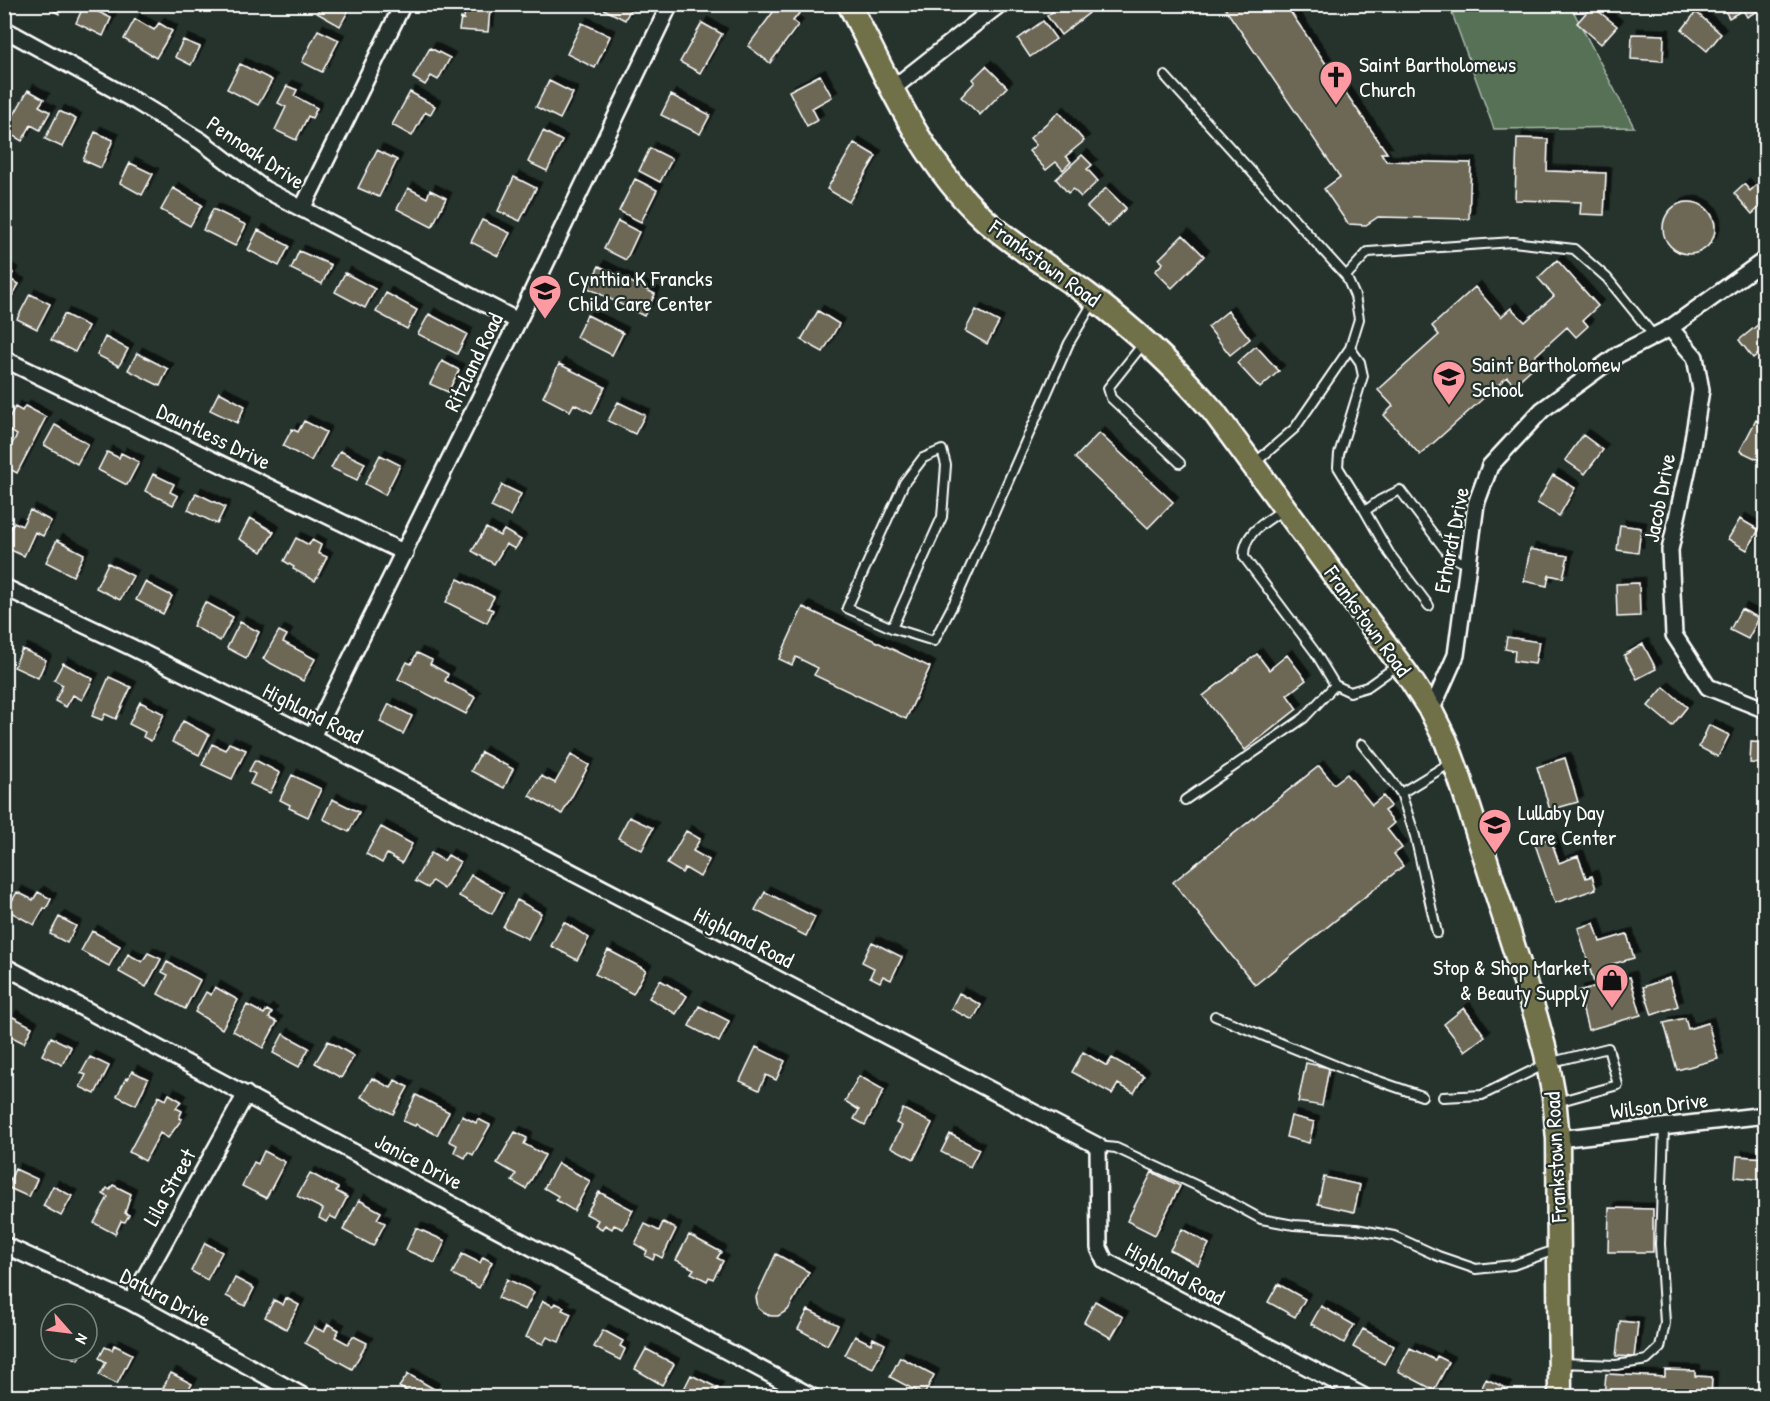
<svg xmlns="http://www.w3.org/2000/svg" width="1770" height="1401" viewBox="0 0 1770 1401" font-family="'Patrick Hand',sans-serif">
  <style>
    .green { fill: #567157; stroke: #aab8ab; stroke-width: 1.5 }
    .building { fill: #6d6856; stroke: #fff; stroke-width: 1.5; filter: url(#shadow) }
    .lines { fill: none; stroke-linecap: round; stroke-linejoin: round }
    .lane-casing { stroke: #fff; stroke-width: 12 }
    .street-casing { stroke: #fff; stroke-width: 20 }
    .primary-casing { stroke: #fff; stroke-width: 27 }
    .lane { stroke: #26332d; stroke-width: 8 }
    .street { stroke: #26332d; stroke-width: 15 }
    .primary { stroke: #70704a; stroke-width: 22 }
    .labels { text-anchor: middle; stroke-width: 4.5; stroke-linejoin: round; paint-order: stroke }
    .poi-label { font-size: 22px; fill: #fff; stroke: #26332d; text-anchor: start }
    .street-label { font-size: 22px; fill: #fff; stroke: #26332d }
  </style>
  <defs>
    <filter id="shadow"><feDropShadow dx="5.5" dy="-5.5" stdDeviation="0" flood-color="#0009"/></filter>
  </defs>
  <rect width="100%" height="100%" fill="#26332d"/>
  <filter id="ink" filterUnits="userSpaceOnUse"><feTurbulence type="fractalNoise" baseFrequency=".0167" numOctaves="2"/><feDisplacementMap in="SourceGraphic" scale="12" xChannelSelector="R" yChannelSelector="G"/><feConvolveMatrix kernelMatrix="1 2 1 2 8 2 1 2 1" color-interpolation-filters="sRGB"/></filter>
  <g filter="url(#ink)">
    <path class="green" d="M1446 5H1570L1634 127 1494 129 1452 13Z"/>
    <path class="building" d="M42 4H64L59 14Z
      M322 4H352L340 26 317 13Z
      M465 4H495V9H490L488 32 459 30 461 18 464 19Z
      M594 4H633L625 20Z
      M779 4H790L800 12 793 21 798 25 770 63 748 46Z
      M1062 4H1082L1089 13 1061 35 1047 16Z
      M1222 4H1285L1387 153H1381L1386 161 1471 163 1469 219 1378 217 1366 225 1348 224 1324 189 1340 177Z
      M1721 4H1759L1761 9 1747 17 1743 10 1729 18Z
      M84 5 111 18 103 36 76 23Z
      M1592 6 1617 26 1601 44 1577 23Z
      M1696 12 1721 34 1707 51 1682 30Z
      M135 19 154 30 159 23 172 31 156 58 124 39Z
      M1043 21 1056 39 1030 57 1018 39Z
      M582 23 610 36 595 68 567 54Z
      M702 23 722 34 700 73 680 62Z
      M318 30 339 40 322 72 302 62Z
      M1632 34 1664 35 1663 61 1631 59Z
      M183 40 200 47 191 65 175 57Z
      M430 48 450 58 438 80 431 76 425 85 413 78Z
      M240 64 272 80 258 105 227 89Z
      M986 66 1007 87 980 115 961 97 975 82 973 79Z
      M820 75 832 97 812 108 818 120 807 126 789 91Z
      M549 81 573 93 560 119 536 107Z
      M287 86 297 90 294 96 317 108 312 118 308 116 296 140 275 130 286 107 278 103Z
      M28 90 44 99 39 106 50 112 40 130 31 125 22 141 5 131Z
      M410 92 435 106 430 115 425 112 412 136 392 125Z
      M671 95 710 115 700 134 661 115Z
      M59 111 76 119 62 147 45 139Z
      M1059 112 1084 141 1066 156 1071 162 1063 170 1056 162 1046 170 1029 151 1036 145 1030 138Z
      M543 131 562 141 547 171 528 162Z
      M95 132 113 140 101 168 83 160Z
      M1517 138 1548 139 1547 171 1606 173 1604 215 1580 214 1581 202 1515 200Z
      M854 143 876 156 849 202 827 189Z
      M650 148 672 159 660 182 639 171Z
      M377 150 397 160 379 197 358 188Z
      M1082 155 1092 165 1087 169 1098 181 1081 197 1073 189 1068 193 1056 179Z
      M130 163 153 174 142 195 120 183Z
      M514 177 536 188 520 221 498 211Z
      M635 179 657 190 641 222 619 211Z
      M1760 182 1766 189V202L1752 214 1734 193 1744 184 1750 191Z
      M173 188 202 205 190 226 161 210Z
      M408 188 427 198 430 190 446 198 432 227 397 209Z
      M1106 188 1126 208 1108 227 1087 207Z
      M1663 228a26 26 0 1 1 52 0a26 26 0 1 1-52 0Z
      M213 209 246 225 235 246 203 230Z
      M482 220 510 233 498 256 471 242Z
      M618 221 639 232 626 260 604 249Z
      M258 230 289 246 279 266 248 250Z
      M1183 235 1204 256 1172 288 1155 271 1163 263 1159 259Z
      M299 251 331 265 322 284 291 269Z
      M1557 260 1598 306 1583 320 1588 326 1576 337 1567 327 1535 356 1539 362 1514 385 1507 377 1420 455 1384 415 1393 406 1378 390 1439 335 1432 326 1475 287 1501 317 1511 308 1525 322 1554 296 1538 278Z
      M599 266 655 294 644 316 588 288Z
      M4 268 13 273 9 279 19 284 6 306 4 305Z
      M345 273 375 289 365 308 335 292Z
      M386 293 417 310 407 329 376 312Z
      M30 294 50 304 37 329 17 319Z
      M976 310 999 322 987 344 965 331Z
      M818 311 839 324 823 352 801 340Z
      M1228 311 1250 339 1230 355 1208 327Z
      M64 314 88 326 75 352 51 340Z
      M429 314 467 334 457 354 418 334Z
      M587 315 623 333 612 355 576 337Z
      M1764 320 1766 348 1753 358 1739 340Z
      M105 337 128 349 119 366 97 355Z
      M1256 346 1279 371 1260 388 1237 363Z
      M137 353 168 369 160 386 128 370Z
      M442 361 459 370 448 392 430 384Z
      M559 364 605 387 592 413 574 404 570 411 543 397Z
      M219 392 245 406 237 423 210 410Z
      M618 402 645 415 635 434 608 421Z
      M25 406 46 417 17 473 4 466V458L17 435 4 427 15 407 22 411Z
      M1756 420 1766 425V447L1759 460 1740 451Z
      M304 421 326 432 311 461 283 446 292 429 298 432Z
      M55 425 88 444 77 464 44 445Z
      M1099 433 1173 502 1148 528 1075 458Z
      M1583 435 1603 450 1585 474 1565 460Z
      M340 451 365 463 357 480 331 468Z
      M107 452 119 458 121 453 139 462 127 485 98 470Z
      M380 455 400 465 385 495 365 484Z
      M153 474 174 484 170 492 178 496 173 505 145 491Z
      M1553 475 1575 488 1559 516 1537 503Z
      M502 485 521 494 510 516 491 507Z
      M196 493 225 507 217 524 188 510Z
      M30 510 51 521 43 536 35 532 24 556 4 547V542L14 522 22 526Z
      M250 518 274 532 262 552 239 539Z
      M1740 519 1759 530 1747 550 1728 539Z
      M1620 525 1641 528 1638 553 1617 550Z
      M486 528 500 536 504 530 521 540 515 549 506 544 494 564 472 551Z
      M296 538 309 545 312 540 321 545 318 553 327 557 315 581 293 569 294 567 284 561Z
      M57 540 84 554 73 576 46 562Z
      M1530 549 1568 556 1563 578 1549 575 1547 586 1524 581Z
      M108 563 133 576 120 600 96 588Z
      M458 579 494 597 488 608 493 610 487 623 446 602Z
      M145 582 172 596 163 614 136 600Z
      M1639 583 1640 616 1617 617 1616 584Z
      M205 602 233 617 220 641 193 626Z
      M803 607 930 667 906 719 814 675 818 668 796 657 792 665 779 659Z
      M1741 609 1759 618 1748 639 1730 630Z
      M240 622 259 632 246 658 227 648Z
      M279 631 287 635 283 642 315 659 303 681 263 659Z
      M1507 637 1539 642 1535 664 1514 661 1515 651 1505 649Z
      M1643 644 1656 669 1637 679 1624 655Z
      M22 649 46 660 38 678 14 667Z
      M417 653 432 660 430 664 448 674 445 681 475 697 466 714 398 679 407 662 411 664Z
      M1257 654 1269 670 1287 655 1306 680 1287 695 1297 709 1245 750 1203 696Z
      M63 663 93 679 82 700 73 695 66 707 55 701 63 685 54 680Z
      M109 677 131 687 116 719 105 714 102 720 92 716Z
      M1664 687 1687 707 1672 726 1648 706Z
      M140 702 164 714 151 741 143 737 145 732 129 724Z
      M389 704 412 716 403 734 380 722Z
      M183 721 209 735 199 755 172 742Z
      M1709 725 1729 735 1718 757 1699 747Z
      M1751 742 1766 743V764L1750 763Z
      M229 743 246 750 232 779 202 765 212 744 225 750Z
      M481 752 513 769 504 788 471 771Z
      M571 755 589 765 562 814 529 796 541 776 555 783Z
      M1565 758 1578 802 1550 810 1537 767Z
      M255 760 280 773 270 793 250 784 255 774 249 771Z
      M1319 766 1334 784 1347 774 1372 805 1383 796 1391 806 1384 811 1394 823 1387 829 1402 848 1394 854 1403 866 1255 985 1173 882Z
      M292 775 321 789 308 817 289 808 290 805 280 800Z
      M332 799 359 812 349 832 323 819Z
      M629 817 653 828 642 850 618 838Z
      M381 827 412 844 402 863 387 854 382 863 366 854Z
      M686 831 700 839 693 851 709 860 700 877 685 868 682 873 667 864Z
      M1550 838 1559 863 1578 856 1586 878 1592 876 1596 889 1555 903 1535 844Z
      M431 853 444 861 448 855 460 862 444 889 432 881 428 888 415 881Z
      M471 875 503 893 492 914 459 896Z
      M17 892 33 900 38 892 51 899 46 909 44 908 34 925 7 910Z
      M765 892 815 917 806 936 755 910Z
      M517 900 541 913 528 939 503 927Z
      M59 917 76 926 67 943 50 934Z
      M564 922 589 938 577 960 551 946Z
      M1594 923 1600 942 1627 934 1634 958 1609 965 1613 977 1594 983 1578 928Z
      M92 931 120 946 109 966 81 951Z
      M872 942 902 957 891 980 883 976 880 982 870 977 874 968 862 962Z
      M608 950 646 970 633 994 595 974Z
      M148 953 161 959 146 987 119 972 128 954 142 962Z
      M167 962 200 980 185 1009 158 994 168 975 162 972Z
      M1630 977 1641 1015 1588 1030 1578 991Z
      M1669 978 1678 1006 1652 1015 1643 987Z
      M660 980 687 996 676 1014 649 998Z
      M215 987 238 1000 222 1029 195 1012 206 992 211 995Z
      M959 993 981 1005 973 1020 951 1009Z
      M247 1005 264 1014 267 1010 272 1013 269 1018 277 1022 263 1048 233 1031Z
      M699 1006 729 1021 719 1042 689 1026Z
      M1464 1008 1485 1036 1465 1051 1444 1024Z
      M11 1016 32 1027 24 1043 4 1033Z
      M1685 1018 1688 1029 1708 1023 1718 1059 1677 1070 1664 1023Z
      M283 1034 309 1048 299 1067 273 1053Z
      M51 1037 71 1047 62 1065 42 1055Z
      M328 1041 354 1056 341 1078 315 1063Z
      M756 1047 785 1061 776 1080 766 1075 759 1090 740 1081Z
      M1083 1052 1107 1066 1112 1058 1144 1076 1134 1093 1118 1084 1112 1094 1072 1072Z
      M90 1057 109 1066 95 1094 80 1087 86 1075 81 1073Z
      M1306 1063 1329 1068 1322 1106 1298 1102Z
      M132 1071 148 1079 136 1105 117 1096 126 1078 128 1079Z
      M859 1076 884 1090 865 1125 854 1119 859 1110 845 1101Z
      M372 1078 391 1088 395 1080 408 1087 393 1114 361 1097Z
      M169 1094 181 1101 176 1108 182 1111 179 1118 182 1119 168 1138 160 1133 145 1161 129 1152 159 1096 166 1100Z
      M416 1095 449 1112 437 1135 416 1124 415 1126 403 1121Z
      M903 1109 932 1123 914 1159 891 1147 902 1126 896 1123Z
      M462 1116 476 1123 478 1119 490 1125 473 1155 468 1152 465 1158 454 1152 457 1145 449 1141Z
      M1291 1116 1314 1122 1309 1143 1286 1137Z
      M515 1132 527 1138 524 1144 545 1155 526 1189 512 1181 516 1174 497 1163Z
      M950 1134 979 1149 970 1167 941 1152Z
      M264 1151 285 1162 266 1198 242 1186 254 1162 258 1164Z
      M1737 1156 1766 1158V1180L1735 1177Z
      M558 1163 590 1181 574 1211 556 1200 558 1196 544 1188Z
      M15 1169 37 1179 29 1197 7 1187Z
      M1152 1172 1180 1186 1155 1235 1127 1221Z
      M310 1173 338 1188 336 1191 347 1197 336 1219 330 1216 326 1222 319 1218 323 1209 297 1196Z
      M1324 1177 1360 1185 1354 1212 1318 1204Z
      M113 1185 131 1194 125 1213 129 1215 125 1222 121 1221 115 1234 94 1223 108 1197 103 1194 107 1188 110 1190Z
      M53 1186 72 1196 61 1216 43 1206Z
      M599 1192 633 1210 623 1229 614 1225 612 1229 605 1225 602 1229 595 1225 598 1220 586 1214Z
      M359 1200 381 1212 377 1219 385 1223 373 1246 343 1230Z
      M1609 1208 1653 1209V1252H1608Z
      M663 1222 676 1229 662 1258 655 1254 653 1260 645 1256 647 1251 635 1244 645 1224 659 1231Z
      M416 1228 445 1241 435 1263 406 1250Z
      M1182 1229 1209 1244 1198 1265 1170 1250Z
      M689 1235 721 1252 717 1258 723 1261 713 1279 709 1277 707 1281 691 1273 694 1269 676 1260Z
      M205 1243 222 1252 207 1280 191 1271Z
      M462 1254 480 1263 483 1257 492 1262 479 1288 452 1274Z
      M776 1254 809 1272 788 1310 778 1316H771L764 1313 758 1308 756 1297Z
      M235 1278 254 1288 245 1306 226 1296Z
      M507 1279 534 1292 525 1310 498 1298Z
      M1278 1284 1305 1299 1295 1317 1268 1302Z
      M286 1298 299 1305 286 1329 265 1317 274 1300 283 1305Z
      M543 1301 553 1306 555 1303 564 1307 562 1310 571 1314 559 1342 547 1337 543 1344 526 1337Z
      M1095 1301 1123 1317 1111 1338 1084 1322Z
      M1321 1306 1354 1325 1344 1343 1311 1324Z
      M808 1310 838 1325 827 1345 798 1329Z
      M1620 1321 1638 1323 1634 1357 1616 1356Z
      M328 1324 339 1330 335 1337 348 1344 353 1336 367 1343 352 1369 305 1343 314 1327 324 1332Z
      M1363 1329 1394 1346 1384 1364 1353 1347Z
      M603 1330 623 1341 620 1346 625 1349 620 1360 594 1347Z
      M855 1336 871 1344 873 1338 885 1344 873 1368 845 1355Z
      M114 1345 132 1354 117 1384 99 1375 106 1362 99 1358 105 1347 112 1350Z
      M1410 1348 1435 1360 1437 1356 1449 1362 1434 1390 1398 1371Z
      M646 1349 674 1364 662 1385 635 1369Z
      M59 1350H84L78 1360Z
      M900 1357 934 1375 924 1395 890 1377Z
      M1665 1370 1695 1371V1376L1712 1377 1711 1396H1604L1606 1374 1665 1377Z
      M171 1373 192 1384 185 1396H172L174 1393 163 1388Z
      M408 1374 434 1389 430 1396H415L399 1387Z
      M691 1375 718 1388 713 1396H684L681 1395Z
      M1486 1379 1506 1388 1502 1396H1478Z"/>
    <g class="lines">
      <g class="lane-casing">
        <path id="lane" d="M1165 76 1346 276
          M1143 344 1108 388 1111 398 1180 463
          M1350 348 1360 362 1363 376 1339 454 1338 467 1365 511
          M1255 463 1295 428 1350 348 1359 319 1355 296 1346 276 1368 252 1513 242 1574 249 1607 278 1654 336
          M1284 509C1266 522 1243 532 1244 557L1315 652 1335 685 1350 692 1367 687 1398 665
          M1429 606 1389 553 1365 511 1380 500 1400 490 1449 555 1467 565
          M892 628 942 517 946 465 942 450 923 458 904 483 847 608 892 628 934 641 958 595 1069 343 1094 301
          M1362 744 1401 793 1452 762
          M1401 793 1415 836 1437 933
          M1185 800 1304 718 1335 685
          M1215 1016 1344 1069 1422 1096
          M1443 1097 1482 1095 1548 1063 1608 1048 1618 1085 1557 1102
          M1098 1146 1116 1148 1217 1195 1261 1219 1294 1225 1356 1229 1394 1236 1438 1256 1476 1269 1513 1265 1555 1250
          M1561 1363 1616 1365 1647 1360 1660 1348 1665 1323 1660 1244 1664 1127"/>
      </g>
      <g class="street-casing">
        <path id="street" d="M4 29 137 102 201 141 264 189 518 321
          M892 89 1000 4
          M302 209 400 10
          M1670 328 1695 357 1701 390 1690 458 1670 550 1674 635 1708 687 1766 710
          M4 359 405 553
          M4 587 131 647 312 737 1098 1146 1099 1248 1105 1261 1363 1396
          M1431 711 1456 655 1476 504 1490 466 1542 410 1619 354 1670 328 1766 259
          M312 737 518 321 670 4
          M4 966 811 1396
          M1558 1139 1766 1115
          M4 1245 131 1302 303 1396
          M131 1302 246 1094"/>
      </g>
      <g class="primary-casing">
        <path id="primary" d="M849 4C887 78 922 162 984 219 1016 248 1053 269 1087 294 1136 330 1174 366 1214 412L1407 674 1431 711 1446 741 1460 779 1536 1017 1546 1054 1554 1097 1558 1139 1560 1396"/>
      </g>
      <use href="#lane" class="lane"/>
      <use href="#street" class="street"/>
      <use href="#primary" class="primary"/>
    </g>
  </g>
  <defs>
    <g id="church-pin" transform="scale(1.725)"><path d="M0 17L-7.5 6A9.5 9.5 0 1 1 7.5 6Z" fill="#ff9aa2" stroke="#26332d"/><path d="M-1.2-6h2.4v3.5h3.3v2.4h-3.3V6h-2.4V-.1h-3.3v-2.4h3.3Z" fill="#111"/></g>
    <g id="school-pin" transform="scale(1.725)"><path d="M0 17L-7.5 6A9.5 9.5 0 1 1 7.5 6Z" fill="#ff9aa2" stroke="#26332d"/><path d="M0-5L7-2L0 1L-7-2ZM-4 1L0 2.5L4 1V4Q0 6-4 4Z" fill="#111"/></g>
    <g id="shop-pin" transform="scale(1.725)"><path d="M0 17L-7.5 6A9.5 9.5 0 1 1 7.5 6Z" fill="#ff9aa2" stroke="#26332d"/><path d="M-5-2.5h2.3a2.7 3.5 0 0 1 5.4 0H5L5.5 6h-11ZM-1.5-2.5h3a1.5 2.3 0 0 0-3 0Z" fill="#111"/></g>
  </defs>
  <g fill-rule="evenodd">
    <use href="#church-pin" x="1336" y="77"/>
    <use href="#school-pin" x="545" y="291"/>
    <use href="#school-pin" x="1449" y="377"/>
    <use href="#school-pin" x="1495" y="825"/>
    <use href="#shop-pin" x="1612" y="980"/>
  </g>
  <g class="labels">
    <g class="poi-label">
      <text x="1359" y="72">Saint Bartholomews<tspan x="1359" dy="25">Church</tspan></text>
      <text x="568" y="286">Cynthia K Francks<tspan x="568" dy="25">Child Care Center</tspan></text>
      <text x="1472" y="372">Saint Bartholomew<tspan x="1472" dy="25">School</tspan></text>
      <text x="1518" y="820">Lullaby Day<tspan x="1518" dy="25">Care Center</tspan></text>
      <text x="1589" y="975" text-anchor="end">Stop &amp; Shop Market<tspan x="1589" dy="25">&amp; Beauty Supply</tspan></text>
    </g>
    <g class="street-label">
      <text transform="translate(256 152) rotate(34)" y="8">Pennoak Drive</text>
      <text transform="translate(1045 263) rotate(36)" y="8">Frankstown Road</text>
      <text transform="translate(473 362) rotate(-64)" y="8">Ritzland Road</text>
      <text transform="translate(214 436) rotate(26)" y="8">Dauntless Drive</text>
      <text transform="translate(1659 498) rotate(-79)" y="8">Jacob Drive</text>
      <text transform="translate(1451 540) rotate(-79)" y="8">Erhardt Drive</text>
      <text transform="translate(1368 621) rotate(54)" y="8">Frankstown Road</text>
      <text transform="translate(313 713) rotate(27)" y="8">Highland Road</text>
      <text transform="translate(744 937) rotate(27)" y="8">Highland Road</text>
      <text transform="translate(1659 1105) rotate(-7)" y="8">Wilson Drive</text>
      <text transform="translate(1555 1157) rotate(-93)" y="8">Frankstown Road</text>
      <text transform="translate(419 1161) rotate(28)" y="8">Janice Drive</text>
      <text transform="translate(169 1187) rotate(-61)" y="8">Lila Street</text>
      <text transform="translate(1175 1273) rotate(28)" y="8">Highland Road</text>
      <text transform="translate(166 1297) rotate(28)" y="8">Datura Drive</text>
    </g>
  </g>
  <rect width="1770" height="1401" fill="none" stroke="#26332d" stroke-width="24"/>
  <rect x="12" y="12" width="1746" height="1377" fill="none" stroke="#fff" stroke-width="2" filter="url(#ink)"/>
  <g transform="translate(69 1332) rotate(118)"><circle r="28" fill="#26332d" stroke="#7d8581" stroke-width="1.5"/>
  <path d="M0-4.5L10 22L0 15L-10 22Z" fill="#ff9aa2"/>
  <text y="-9" font-size="16" font-weight="bold" text-anchor="middle" fill="#ffffff">N</text>
  </g>
</svg>
